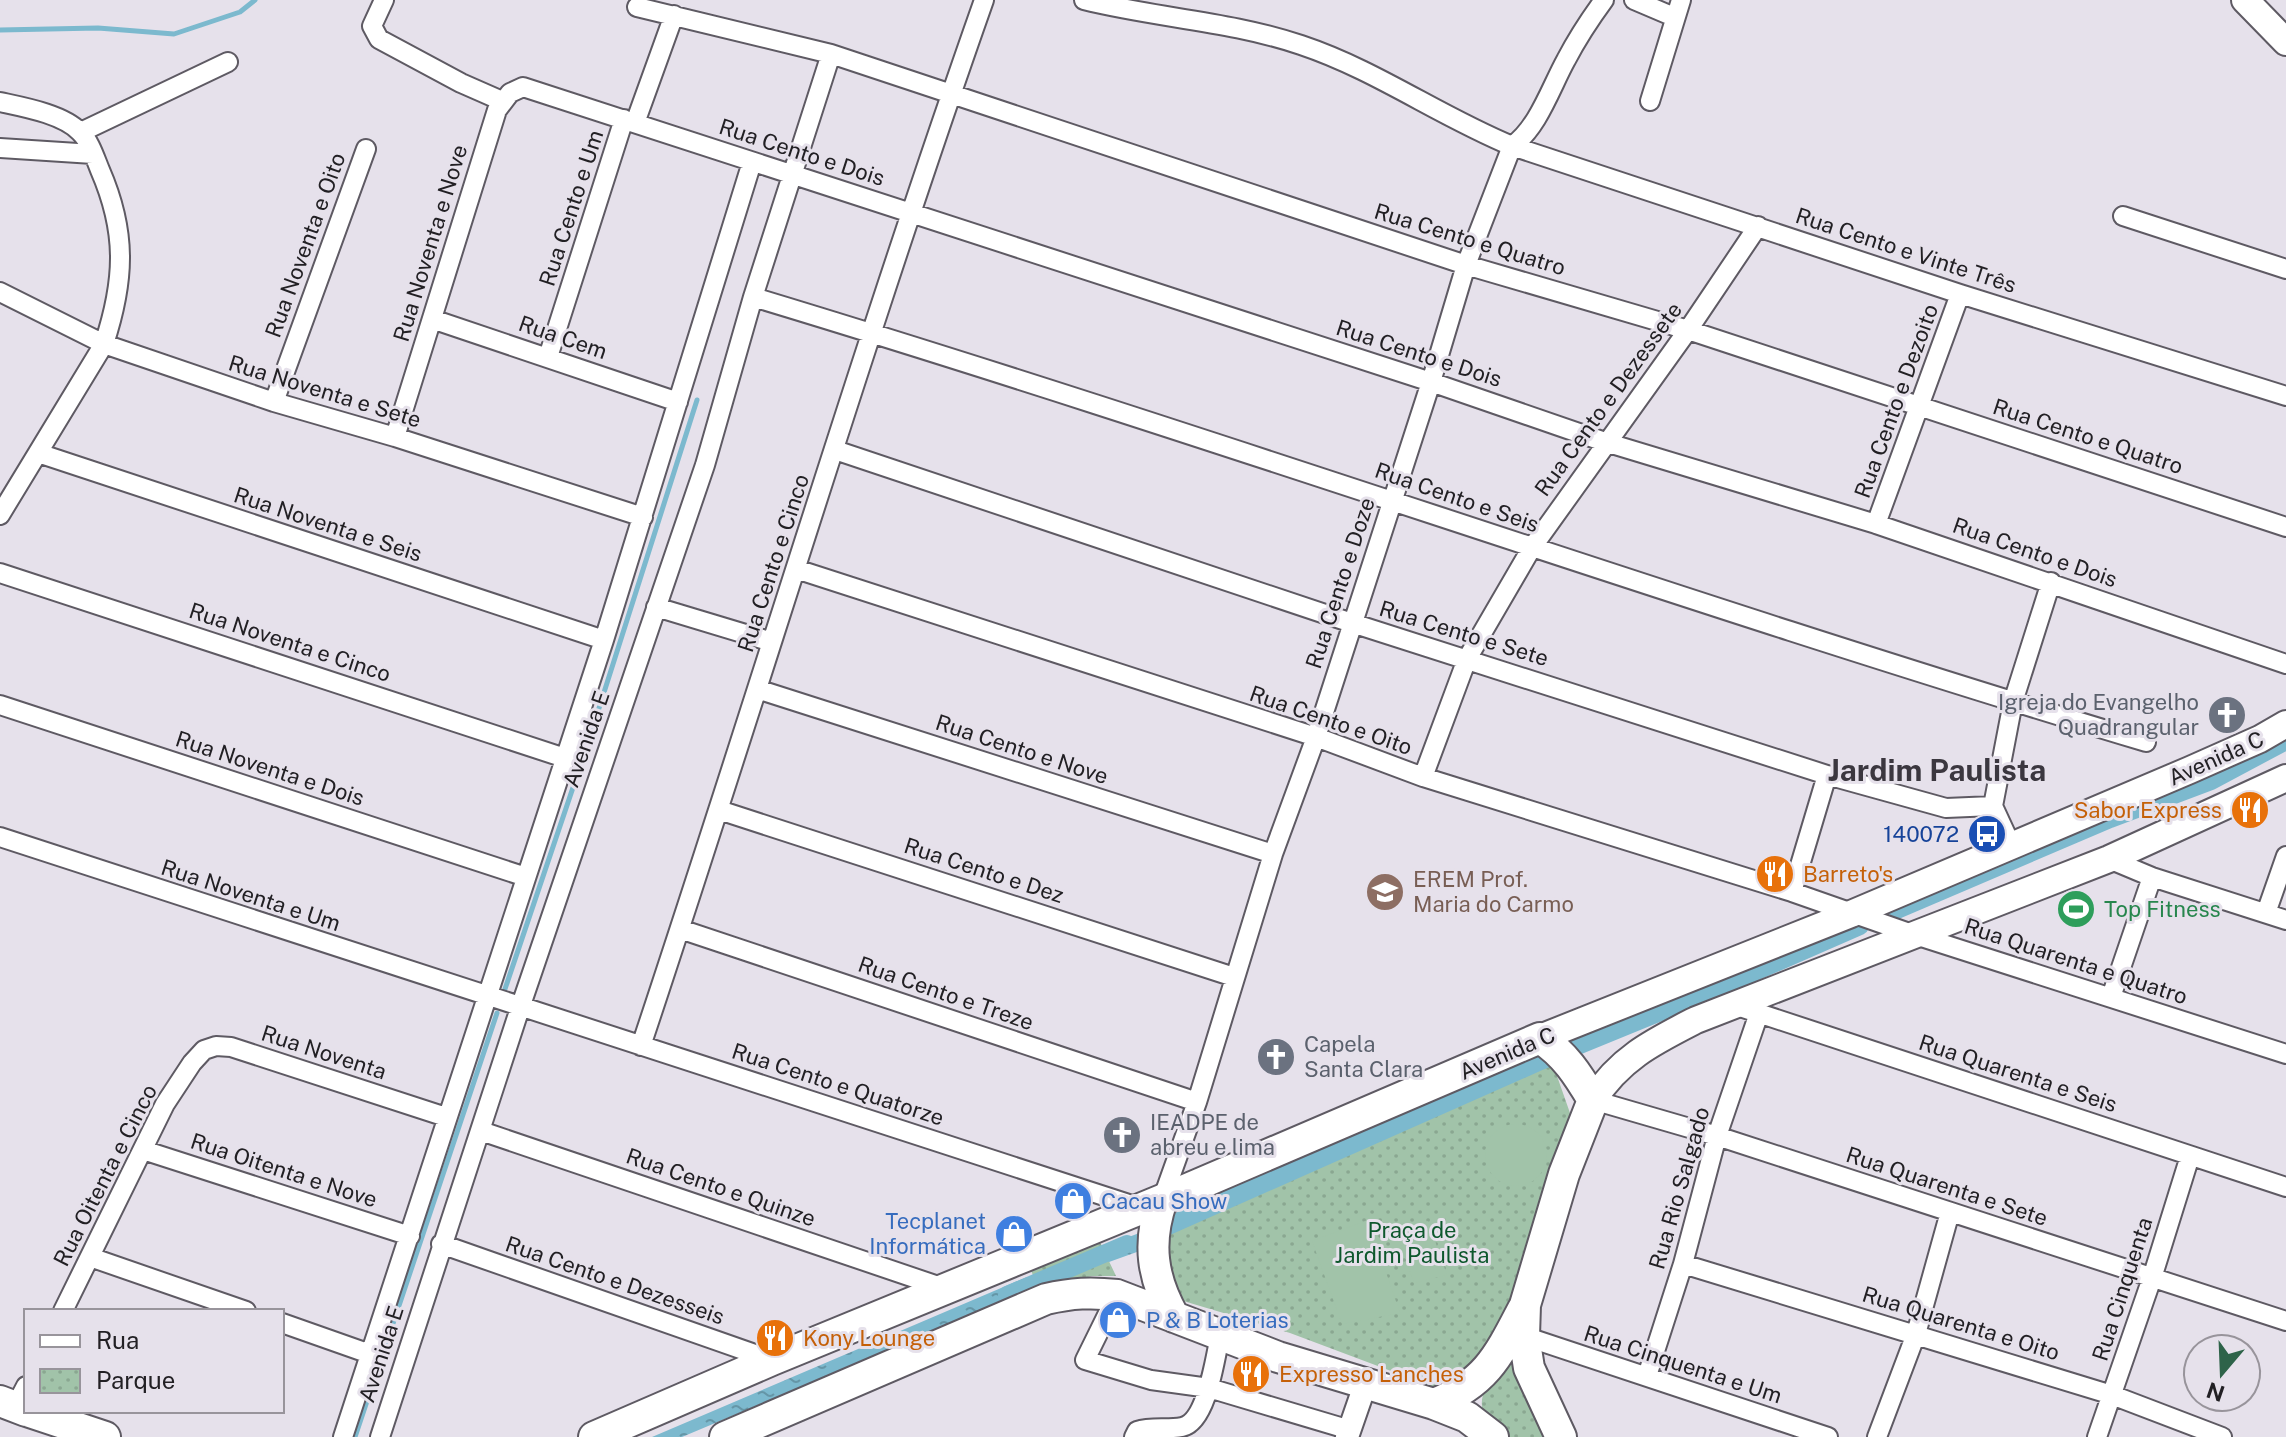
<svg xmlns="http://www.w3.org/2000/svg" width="2286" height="1437" viewBox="0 0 2286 1437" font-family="'Public Sans',sans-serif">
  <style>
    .park { fill: url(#park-dots) }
    .garden { fill: #a1c3a9 }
    .water { fill: url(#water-ripples) }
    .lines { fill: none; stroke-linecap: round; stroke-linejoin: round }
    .stream { stroke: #7cb9ce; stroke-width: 5 }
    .canal { stroke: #7cb9ce; stroke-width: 18 }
    .minor-casing { stroke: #5e5a63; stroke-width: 22 }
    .tertiary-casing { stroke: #5e5a63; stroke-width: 26 }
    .secondary-casing { stroke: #5e5a63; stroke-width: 30 }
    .primary-casing { stroke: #5e5a63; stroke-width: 34 }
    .minor { stroke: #fff; stroke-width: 18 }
    .tertiary { stroke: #fff; stroke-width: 22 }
    .secondary { stroke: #fff; stroke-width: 26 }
    .primary { stroke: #fff; stroke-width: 30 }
    .labels { text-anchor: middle; stroke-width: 6; stroke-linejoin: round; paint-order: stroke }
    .street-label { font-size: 22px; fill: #222024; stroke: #e6e1eb }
    .worship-label { font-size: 22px; fill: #5b616d; stroke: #e6e1eb; text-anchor: start }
    .food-label { font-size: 22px; fill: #c56008; stroke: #e6e1eb; text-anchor: start }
    .transit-label { font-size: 22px; fill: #164399; stroke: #e6e1eb; text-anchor: end }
    .education-label { font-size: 22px; fill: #785e54; stroke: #e6e1eb; text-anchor: start }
    .leisure-label { font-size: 22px; fill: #27864d; stroke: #e6e1eb; text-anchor: start }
    .shop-label { font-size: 22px; fill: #366cbe; stroke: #e6e1eb; text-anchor: start }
    .park-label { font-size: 22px; fill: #0e582d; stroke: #e6e1eb }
    .district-label { font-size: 30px; font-weight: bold; fill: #3b373f; stroke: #e6e1eb }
  </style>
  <defs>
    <pattern id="park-dots" width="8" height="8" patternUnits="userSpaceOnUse" patternTransform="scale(2)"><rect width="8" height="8" fill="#a1c3a9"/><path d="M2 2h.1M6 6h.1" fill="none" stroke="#8aa791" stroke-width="1.8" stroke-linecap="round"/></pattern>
    <pattern id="water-ripples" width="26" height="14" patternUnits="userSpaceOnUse" patternTransform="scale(2)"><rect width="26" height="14" fill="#7cb9ce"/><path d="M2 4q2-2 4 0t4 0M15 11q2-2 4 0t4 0" fill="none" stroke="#6596a7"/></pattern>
  </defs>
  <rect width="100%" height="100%" fill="#e6e1eb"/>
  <path class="park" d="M1540 1049 1557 1076 1570 1113 1569 1149 1520 1346 1548 1437H1503C1485 1419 1475 1410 1487 1384L1452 1389 1431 1386 1290 1333 1180 1300 1166 1284 1169 1230 1189 1203Z
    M1098 1238 1116 1276H1092L1039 1289 1029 1266Z"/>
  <path class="garden" d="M1485 1155a31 31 0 1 1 62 0a31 31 0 1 1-62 0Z
    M1368 1220 1400 1313 1342 1324 1312 1241Z
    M1428 1221 1447 1275 1414 1283 1397 1234Z"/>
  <path class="water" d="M1142 1232 1148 1248 1109 1262 1102 1247Z
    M1027 1277 1034 1296 803 1386 682 1437H652Z"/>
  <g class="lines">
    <path class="stream" d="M0 30 98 28 174 34 240 12 255 0
      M505 989 586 749 697 400
      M355 1437 497 1013"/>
    <path class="canal" d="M1897 910 2110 819 2211 781 2286 741
      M1150 1234 1536 1063 1702 995 1860 926
      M1007 1295 1127 1244"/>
    <g class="minor-casing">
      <path id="minor" d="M384 0 372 26 379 39 461 83 502 101
        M1084 0C1156 18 1230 21 1301 45 1376 70 1439 116 1512 146L1960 294 2286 396
        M1634 0 1674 17
        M637 7 831 54 1466 265 1688 330 2286 527
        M1650 101 1681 0
        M0 102C23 107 63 114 80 132 90 141 95 158 100 170 127 232 125 280 104 344L0 515
        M635 123 674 15
        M81 132 228 62
        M0 148 93 154
        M2123 216 2286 269
        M0 292 104 344 274 402 395 437 643 517
        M753 297C1220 438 1679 602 2146 742
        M432 319 678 402
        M548 357 624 119
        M274 402 366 149
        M395 437 497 110 510 93 523 87 1431 382 1605 442 1876 524 2286 664
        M835 450 1352 623 1827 775 1946 808 1993 806
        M38 453 604 640
        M1876 524 1960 294
        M796 569 1316 737 1423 777 1792 892 1912 934 2286 1054
        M0 573 565 758
        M656 607 772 642
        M757 689 1273 854
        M0 705 526 877
        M1423 777 1467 659 1531 549 1688 330 1758 226
        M719 810 1234 977
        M0 837 1141 1208
        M2011 845 1993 806 2013 702 2051 582
        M2109 859 2152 877 2286 920
        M1792 892 1827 775
        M2266 913 2286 856
        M680 929 1197 1102
        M2111 997 2152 877
        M1734 1005 2286 1187
        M641 1046C757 698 862 346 984 0
        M1593 1100 1717 1136 2286 1321
        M481 1131 944 1288
        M143 1150 410 1236
        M1162 1200 1197 1102 1273 854 1316 737 1431 382 1466 265 1512 146C1538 128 1551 87 1566 60 1577 39 1590 19 1604 0
        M441 1244 772 1360
        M90 1257 246 1311
        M1683 1264 2112 1395 2222 1437
        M1117 1295 1085 1360 1151 1380 1209 1388 1350 1430
        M63 1311 165 1104 192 1063 204 1050 216 1046 231 1047 446 1117
        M282 1323 370 1354
        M1524 1336 1828 1437
        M1647 1376 1683 1264 1717 1136 1759 1013
        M15 1407 26 1386
        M343 1437 604 640 752 162
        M380 1437 520 1008 705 465 753 297 831 54
        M1134 1437 1137 1431C1152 1426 1167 1430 1182 1427 1207 1422 1215 1358 1220 1336
        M1877 1437 1916 1334 1950 1212
        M2097 1437 2152 1278 2190 1156"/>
    </g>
    <g class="tertiary-casing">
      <path id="tertiary" d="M1347 1437 1365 1385"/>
    </g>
    <g class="secondary-casing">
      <path id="secondary" d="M2245 0 2286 42
        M1540 1038 1851 914 2190 770 2260 739 2286 724
        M1593 1100C1620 1058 1653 1042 1696 1020L2109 859 2286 778"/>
    </g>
    <g class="primary-casing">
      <path id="primary" d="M1162 1200C1147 1243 1152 1278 1174 1317
        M0 1401 26 1411
        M1434 1404C1486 1383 1498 1357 1523 1309
        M27 1411 105 1437
        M594 1437 772 1360 1162 1200 1540 1038C1565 1054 1578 1075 1593 1100L1564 1174 1525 1305 1524 1336 1529 1368 1561 1437
        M725 1437 1046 1299C1072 1293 1091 1292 1117 1295L1278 1357 1434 1404 1467 1417 1493 1437"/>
    </g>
    <use href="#minor" class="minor"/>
    <use href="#tertiary" class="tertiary"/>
    <use href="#secondary" class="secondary"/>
    <use href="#primary" class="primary"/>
  </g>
  <defs>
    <g id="church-disc" transform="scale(2)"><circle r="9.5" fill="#6b7280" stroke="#e6e1eb"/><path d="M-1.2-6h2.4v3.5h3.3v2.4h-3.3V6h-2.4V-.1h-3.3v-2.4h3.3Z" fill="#fff"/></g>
    <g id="restaurant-disc" transform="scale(2)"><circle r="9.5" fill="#e8710a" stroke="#e6e1eb"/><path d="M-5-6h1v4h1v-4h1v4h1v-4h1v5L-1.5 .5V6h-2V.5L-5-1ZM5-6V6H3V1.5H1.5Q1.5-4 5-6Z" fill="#fff"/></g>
    <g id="bus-disc" transform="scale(2)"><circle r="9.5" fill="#1a4fb4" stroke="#e6e1eb"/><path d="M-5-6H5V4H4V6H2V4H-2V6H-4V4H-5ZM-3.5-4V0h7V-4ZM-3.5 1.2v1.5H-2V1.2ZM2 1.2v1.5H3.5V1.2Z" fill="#fff"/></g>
    <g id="school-disc" transform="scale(2)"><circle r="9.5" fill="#8d6e63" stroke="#e6e1eb"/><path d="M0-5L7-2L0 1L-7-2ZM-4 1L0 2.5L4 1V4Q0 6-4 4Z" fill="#fff"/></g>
    <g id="stadium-disc" transform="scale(2)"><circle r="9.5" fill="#2e9e5b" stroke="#e6e1eb"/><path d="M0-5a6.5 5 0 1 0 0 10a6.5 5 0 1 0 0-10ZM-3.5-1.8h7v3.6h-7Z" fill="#fff"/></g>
    <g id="shop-disc" transform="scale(2)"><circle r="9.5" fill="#3f7fe0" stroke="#e6e1eb"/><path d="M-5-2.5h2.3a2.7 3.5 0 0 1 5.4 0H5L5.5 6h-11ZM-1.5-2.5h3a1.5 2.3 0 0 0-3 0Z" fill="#fff"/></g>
  </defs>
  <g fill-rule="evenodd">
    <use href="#church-disc" x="2227" y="715"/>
    <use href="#restaurant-disc" x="2250" y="810"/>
    <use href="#bus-disc" x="1987" y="834"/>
    <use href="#restaurant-disc" x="1775" y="874"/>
    <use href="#school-disc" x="1385" y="892"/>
    <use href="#stadium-disc" x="2076" y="909"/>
    <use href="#church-disc" x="1276" y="1057"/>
    <use href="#church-disc" x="1122" y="1135"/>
    <use href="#shop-disc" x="1073" y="1201"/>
    <use href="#shop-disc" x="1014" y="1234"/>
    <use href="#shop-disc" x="1118" y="1320"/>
    <use href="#restaurant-disc" x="775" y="1338"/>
    <use href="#restaurant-disc" x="1251" y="1374"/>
  </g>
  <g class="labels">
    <g class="street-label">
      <text transform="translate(802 152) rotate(18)" y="8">Rua Cento e Dois</text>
      <text transform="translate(571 208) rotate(-72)" y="8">Rua Cento e Um</text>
      <text transform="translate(1470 239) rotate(17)" y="8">Rua Cento e Quatro</text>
      <text transform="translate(430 243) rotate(-73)" y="8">Rua Noventa e Nove</text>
      <text transform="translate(305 245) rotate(-70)" y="8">Rua Noventa e Oito</text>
      <text transform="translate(1906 250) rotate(18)" y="8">Rua Cento e Vinte Três</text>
      <text transform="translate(563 337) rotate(19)" y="8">Rua Cem</text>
      <text transform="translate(1419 353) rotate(18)" y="8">Rua Cento e Dois</text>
      <text transform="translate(325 391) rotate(17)" y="8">Rua Noventa e Sete</text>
      <text transform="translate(1608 399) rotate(-54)" y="8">Rua Cento e Dezessete</text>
      <text transform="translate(1896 401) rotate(-70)" y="8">Rua Cento e Dezoito</text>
      <text transform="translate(2088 436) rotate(18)" y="8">Rua Cento e Quatro</text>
      <text transform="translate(1457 497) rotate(19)" y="8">Rua Cento e Seis</text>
      <text transform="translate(328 524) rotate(18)" y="8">Rua Noventa e Seis</text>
      <text transform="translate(2035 552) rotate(19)" y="8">Rua Cento e Dois</text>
      <text transform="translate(773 563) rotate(-72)" y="8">Rua Cento e Cinco</text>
      <text transform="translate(1340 583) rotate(-72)" y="8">Rua Cento e Doze</text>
      <text transform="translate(1464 633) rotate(17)" y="8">Rua Cento e Sete</text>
      <text transform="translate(290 642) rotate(18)" y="8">Rua Noventa e Cinco</text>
      <text transform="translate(1331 720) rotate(19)" y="8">Rua Cento e Oito</text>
      <text transform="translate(586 739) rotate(-71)" y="8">Avenida E</text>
      <text transform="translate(1022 749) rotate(18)" y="8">Rua Cento e Nove</text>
      <text transform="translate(2216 758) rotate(-24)" y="8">Avenida C</text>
      <text transform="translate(270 768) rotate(18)" y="8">Rua Noventa e Dois</text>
      <text transform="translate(984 870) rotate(18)" y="8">Rua Cento e Dez</text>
      <text transform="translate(251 895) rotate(18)" y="8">Rua Noventa e Um</text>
      <text transform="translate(2076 961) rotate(18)" y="8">Rua Quarenta e Quatro</text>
      <text transform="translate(946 993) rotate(19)" y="8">Rua Cento e Treze</text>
      <text transform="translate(324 1052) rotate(18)" y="8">Rua Noventa</text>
      <text transform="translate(1507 1053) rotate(-23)" y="8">Avenida C</text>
      <text transform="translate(2018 1073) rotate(18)" y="8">Rua Quarenta e Seis</text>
      <text transform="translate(838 1084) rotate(18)" y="8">Rua Cento e Quatorze</text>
      <text transform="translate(284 1170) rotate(18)" y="8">Rua Oitenta e Nove</text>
      <text transform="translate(105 1175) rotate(-63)" y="8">Rua Oitenta e Cinco</text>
      <text transform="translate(1947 1186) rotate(18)" y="8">Rua Quarenta e Sete</text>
      <text transform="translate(721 1187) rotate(19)" y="8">Rua Cento e Quinze</text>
      <text transform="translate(1679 1188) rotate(-74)" y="8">Rua Rio Salgado</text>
      <text transform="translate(615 1280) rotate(19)" y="8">Rua Cento e Dezesseis</text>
      <text transform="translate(2122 1289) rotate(-72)" y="8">Rua Cinquenta</text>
      <text transform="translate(1961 1323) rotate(17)" y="8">Rua Quarenta e Oito</text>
      <text transform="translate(381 1354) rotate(-72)" y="8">Avenida E</text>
      <text transform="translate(1683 1364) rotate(18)" y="8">Rua Cinquenta e Um</text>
    </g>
    <g class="worship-label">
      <text x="2199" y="710" text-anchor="end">Igreja do Evangelho<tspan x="2199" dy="25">Quadrangular</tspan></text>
      <text x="1304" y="1052">Capela<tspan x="1304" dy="25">Santa Clara</tspan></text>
      <text x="1150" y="1130">IEADPE de<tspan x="1150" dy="25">abreu e lima</tspan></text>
    </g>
    <g class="food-label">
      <text x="2222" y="818" text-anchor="end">Sabor Express</text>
      <text x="1803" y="882">Barreto's</text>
      <text x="803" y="1346">Kony Lounge</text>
      <text x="1279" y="1382">Expresso Lanches</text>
    </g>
    <g class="transit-label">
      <text x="1959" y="842">140072</text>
    </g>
    <g class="education-label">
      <text x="1413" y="887">EREM Prof.<tspan x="1413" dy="25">Maria do Carmo</tspan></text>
    </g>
    <g class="leisure-label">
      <text x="2104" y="917">Top Fitness</text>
    </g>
    <g class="shop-label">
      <text x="1101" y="1209">Cacau Show</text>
      <text x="986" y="1229" text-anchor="end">Tecplanet<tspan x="986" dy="25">Informática</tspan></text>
      <text x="1146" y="1328">P &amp; B Loterias</text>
    </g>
    <g class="park-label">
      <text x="1412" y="1238">Praça de<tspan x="1412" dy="25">Jardim Paulista</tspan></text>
    </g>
    <g class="district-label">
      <text x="1937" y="781">Jardim Paulista</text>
    </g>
  </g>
  <rect x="24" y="1309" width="260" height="104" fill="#e6e1eb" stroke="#98949b" stroke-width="2"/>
  <rect x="40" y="1335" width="40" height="12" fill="#ffffff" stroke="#98949b" stroke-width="2"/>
  <text x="96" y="1349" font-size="24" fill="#222024">Rua</text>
  <rect x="40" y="1369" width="40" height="24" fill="url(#park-dots)" stroke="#98949b" stroke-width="2"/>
  <text x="96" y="1389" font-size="24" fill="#222024">Parque</text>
  <g transform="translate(2222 1373) rotate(199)"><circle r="38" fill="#e6e1eb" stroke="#98949b" stroke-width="2"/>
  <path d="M0-6L14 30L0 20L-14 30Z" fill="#2e6349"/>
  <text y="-12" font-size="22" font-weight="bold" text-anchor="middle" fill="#222024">N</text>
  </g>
</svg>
